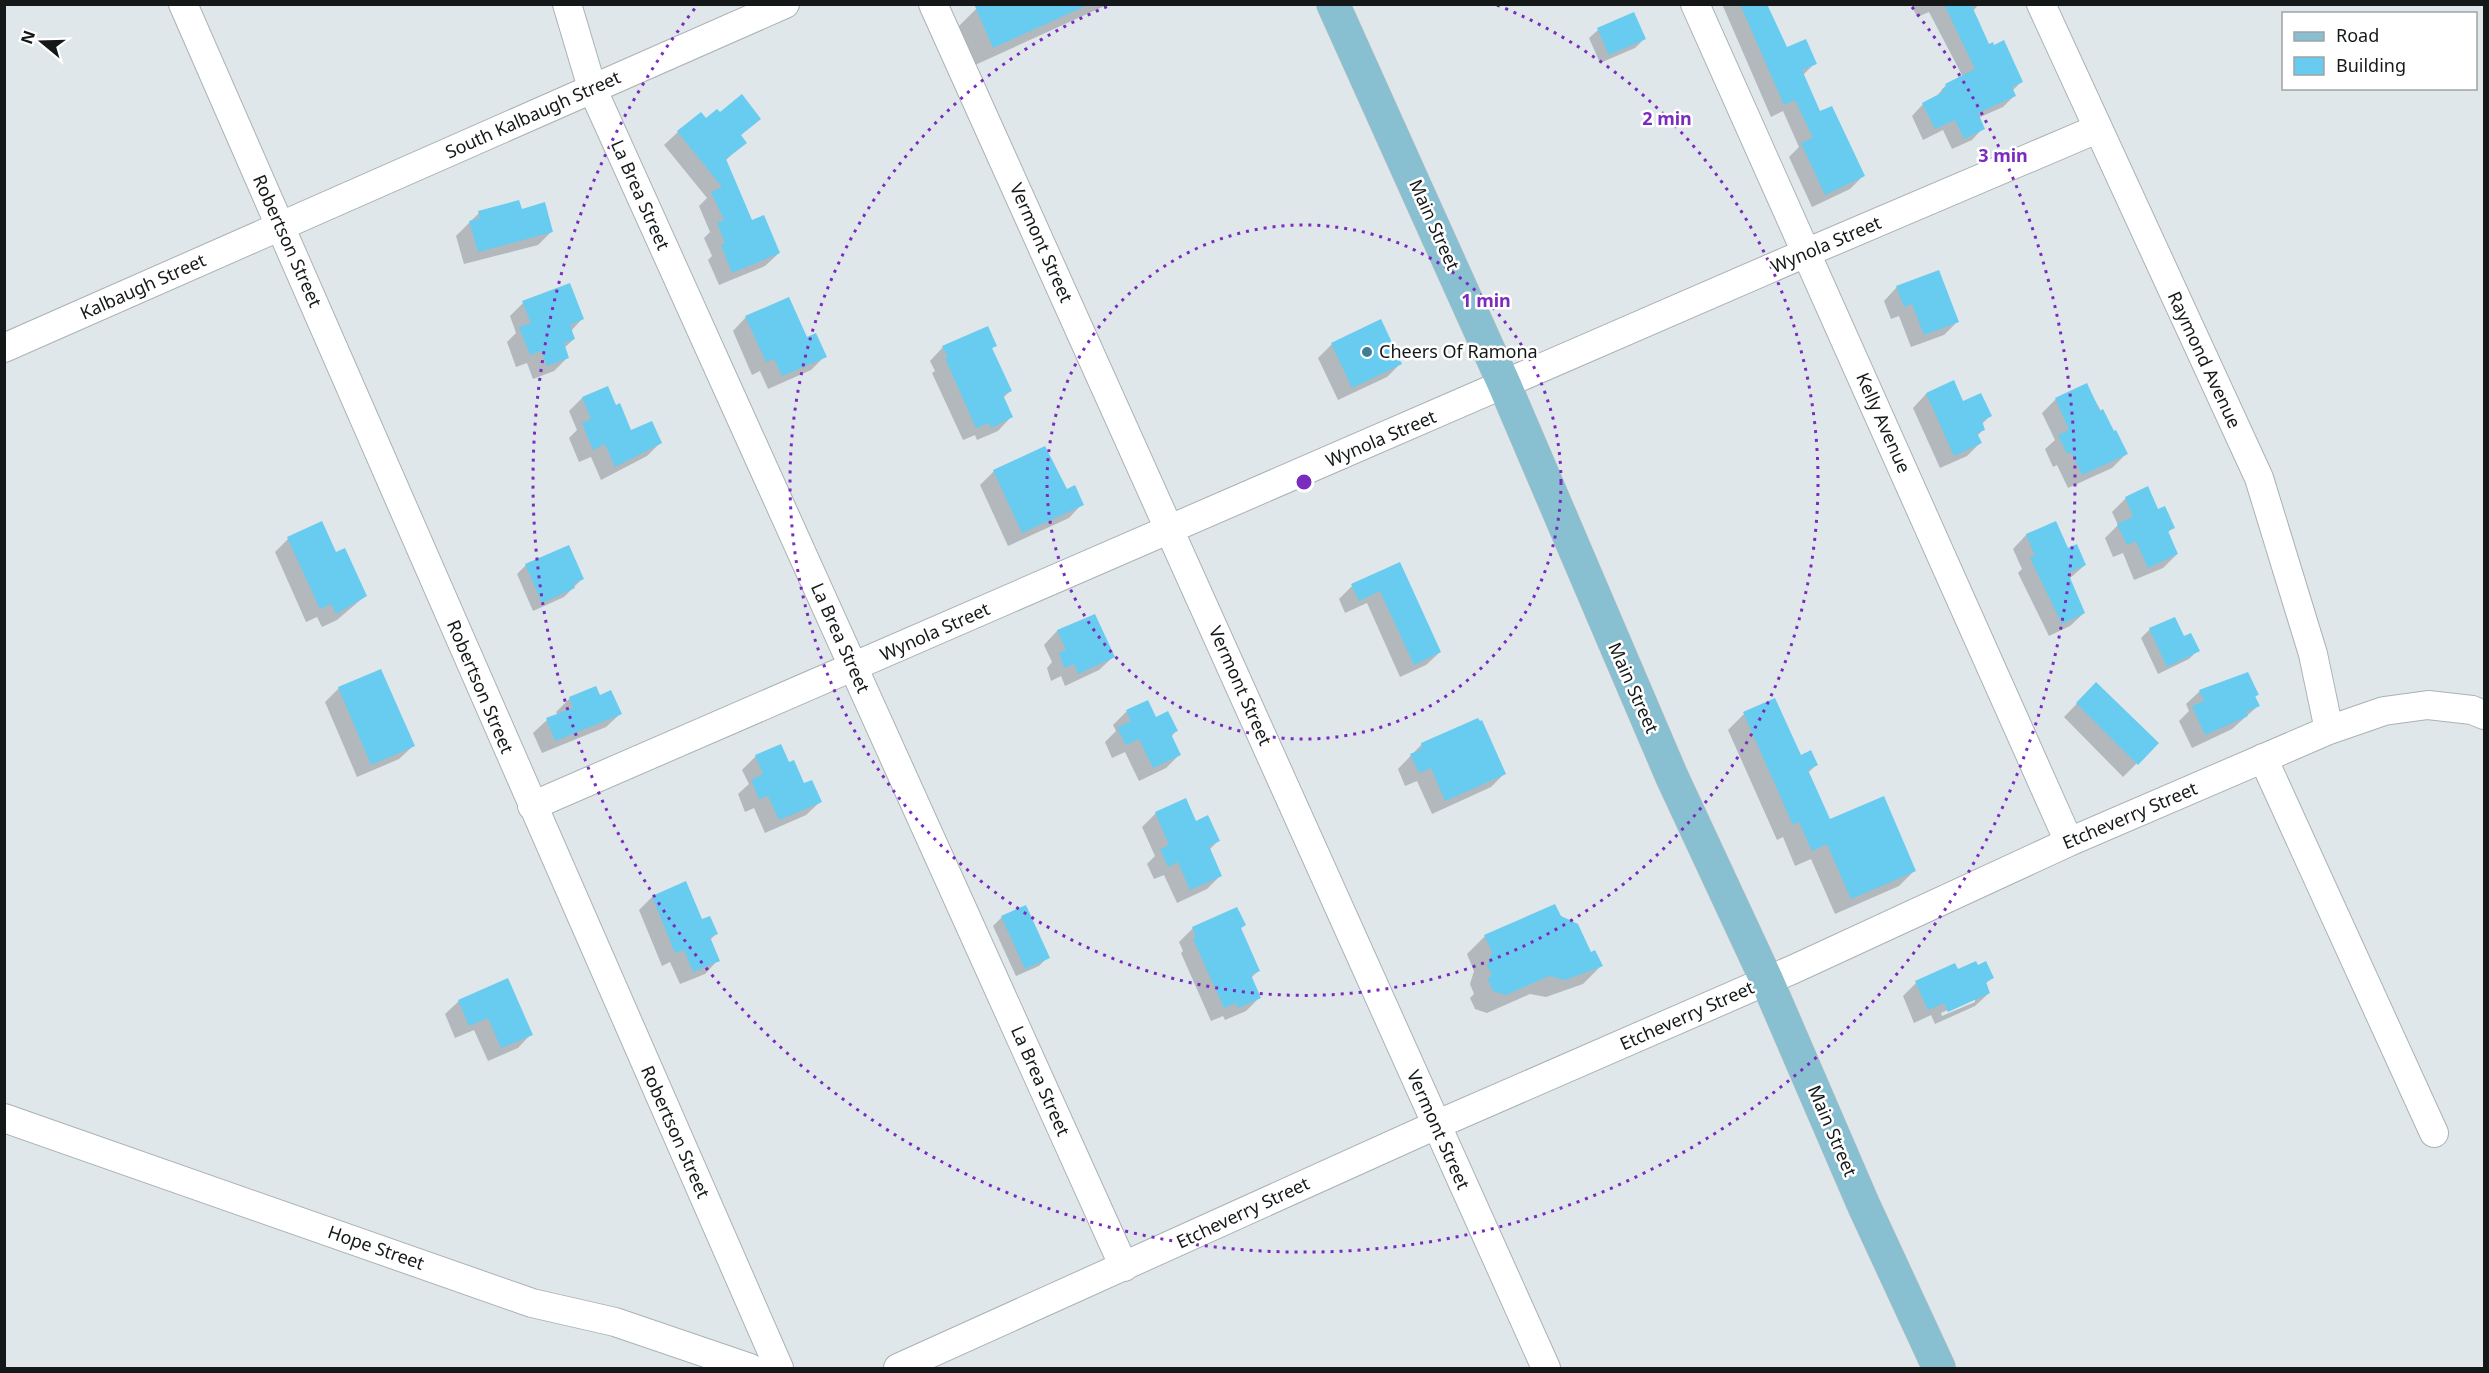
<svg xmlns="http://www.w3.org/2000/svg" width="2489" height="1373" viewBox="0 0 2489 1373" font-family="'Noto Sans',sans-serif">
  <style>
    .shadow { fill: #0003; fill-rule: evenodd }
    .building { fill: #67ccf0 }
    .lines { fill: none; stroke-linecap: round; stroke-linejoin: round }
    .minor-casing { stroke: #aab2b5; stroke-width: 30 }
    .major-casing { stroke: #c2c3c3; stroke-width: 34 }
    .minor { stroke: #fff; stroke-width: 28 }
    .major { stroke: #88bfd1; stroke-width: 33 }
    .ring { fill: none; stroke: #7b2cbf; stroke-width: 3; stroke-dasharray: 3 6 }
    .poi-dot { fill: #3f7d92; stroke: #fff; stroke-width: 2 }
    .labels { text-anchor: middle; stroke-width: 5; stroke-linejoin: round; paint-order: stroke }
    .street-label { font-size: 18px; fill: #151819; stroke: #fff }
    .poi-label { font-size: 18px; fill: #151819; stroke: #fff; text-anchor: start }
    .centre { fill: #7b2cbf; stroke: #fff; stroke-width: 3 }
    .ring-label { font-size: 18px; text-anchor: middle; font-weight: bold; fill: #7b2cbf; stroke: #fff; stroke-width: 5; stroke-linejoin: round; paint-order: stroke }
  </style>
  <rect width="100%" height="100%" fill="#dfe7eb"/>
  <path class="shadow" d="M986 4H1109L975 65 958 27 976 9Z
    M1722 4H1765L1786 49 1815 63 1802 76 1819 113 1863 176 1850 189 1812 207 1789 157 1799 147 1783 111 1771 117Z
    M1911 4H1979L1973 11 1989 46 2022 81 2012 91 2014 96 2003 107 1978 118 1983 128 1972 140 1952 149 1943 130 1923 140 1912 116 1923 104 1935 98 1946 85 1963 77 1929 12 1917 17Z
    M1598 30 1644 39 1635 48 1600 63 1589 38Z
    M720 114 759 118 740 136 745 142 725 161 751 222 779 253 765 266 719 285 708 260 712 256 704 238 710 232 699 206 707 198 664 145 678 132Z
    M520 211 551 232 538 245 464 264 456 236 479 213Z
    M1897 287 1957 322 1944 335 1911 347 1899 316 1891 319 1884 301Z
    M523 303 582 319 571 331 574 339 564 348 568 357 554 371 533 379 527 363 516 367 507 342 516 333 510 316Z
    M746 317 806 339 825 356 811 370 768 389 760 371 752 375 733 331Z
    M1332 344 1400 364 1387 377 1338 400 1318 358Z
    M995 345 991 349 1010 391 1003 398 1011 417 998 431 977 440 975 435 963 440 932 373 935 371 930 361 943 347Z
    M1953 382 1962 403 1990 416 1982 424 1984 429 1977 436 1980 443 1967 456 1940 468 1913 408 1926 394Z
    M2086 385 2126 454 2112 468 2068 488 2057 465 2053 467 2045 449 2055 440 2042 413 2056 399Z
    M582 398 615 407 630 432 660 443 647 456 601 480 591 457 579 462 569 438 577 430 569 411Z
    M1051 458 1067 491 1082 504 1069 518 1008 546 980 485 994 471Z
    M2126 498 2158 511 2173 528 2167 533 2177 554 2163 568 2134 580 2123 553 2113 557 2105 538 2118 525 2112 512Z
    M2055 523 2067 550 2085 565 2069 579 2084 613 2070 626 2049 636 2018 573 2022 569 2013 549 2026 535Z
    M288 539 335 554 365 596 337 620 322 627 317 617 306 622 275 552Z
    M1399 564 1440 652 1426 665 1400 677 1367 603 1345 613 1339 599 1352 586Z
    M526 565 582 579 564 597 533 611 517 574Z
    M1094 616 1113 657 1099 670 1065 686 1061 676 1051 681 1047 668 1052 662 1044 645 1057 631Z
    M2150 629 2198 650 2189 659 2158 674 2141 638Z
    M2096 684 2157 743 2123 777 2064 717Z
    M339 688 413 746 399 759 357 777 325 702Z
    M2200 691 2257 695 2254 698 2258 706 2232 729 2192 748 2179 721 2189 711 2186 704Z
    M599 697 620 714 606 727 542 753 533 733 547 720 558 715 556 712 570 698Z
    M1775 700 1800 757 1816 765 1808 773 1829 821 1915 870 1899 886 1835 914 1811 859 1795 866 1783 837 1777 840 1728 730 1744 714Z
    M1127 711 1156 719 1176 731 1171 737 1179 755 1166 768 1139 781 1125 752 1112 758 1105 742 1116 731 1113 725Z
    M1422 744 1504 774 1491 787 1432 814 1417 781 1405 786 1398 769Z
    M756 756 803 785 820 802 806 815 765 833 754 808 745 812 738 794 749 784 742 770Z
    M1156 813 1196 823 1218 841 1209 850 1220 876 1207 889 1177 903 1164 875 1154 879 1147 864 1155 856 1142 827Z
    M652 897 701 921 716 934 710 940 718 960 705 974 680 984 670 962 662 966 639 910Z
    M1025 907 1048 957 1039 966 1016 976 993 926 1002 917Z
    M1237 909 1244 925 1240 929 1258 971 1251 978 1259 998 1246 1011 1225 1020 1223 1016 1211 1021 1181 953 1183 951 1179 942 1193 928Z
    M1559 917 1601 966 1583 984 1546 997 1530 994 1487 1013 1475 1009 1470 998 1474 994 1470 984 1474 971 1467 954 1485 936Z
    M1977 967 1992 978 1985 984 1989 993 1975 1006 1935 1024 1931 1015 1914 1023 1903 996 1916 983ZM1975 998V1002L1942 1016 1941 1013Z
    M459 1001 531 1034 518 1048 488 1061 474 1030 455 1038 445 1014Z"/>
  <path class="building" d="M974 4H1090L993 48Z
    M1740 4H1767L1787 47 1806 39 1817 64 1802 70 1820 111 1832 106 1865 176 1825 195 1801 143 1813 138 1795 100 1784 105Z
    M1944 4H1971L1989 44 1993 42 1994 45 2004 40 2023 82 2012 87 2016 96 1978 113 1985 129 1964 139 1955 120 1935 129 1922 103 1943 92 1942 89 1947 87 1945 84 1975 69Z
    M1634 12 1646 39 1609 55 1597 28Z
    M742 94 761 119 741 135 747 143 726 159 752 220 764 215 780 253 732 273 721 245 725 243 717 223 724 220 711 192 722 187 677 131 701 112 706 118 717 109 720 112Z
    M519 200 522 209 545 202 553 232 478 252 469 221 480 218 478 211Z
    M1939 270 1959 322 1924 335 1912 304 1904 307 1896 286Z
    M570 283 584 319 570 325 575 339 564 343 569 358 547 366 541 351 530 355 519 327 531 323 522 301Z
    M789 297 807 337 816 333 827 357 782 376 774 359 766 362 745 316Z
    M1381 319 1402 364 1352 388 1331 343Z
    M988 326 997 346 992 348 1012 391 1003 395 1013 417 991 428 989 423 976 428 945 358 948 357 942 346Z
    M1954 380 1963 401 1981 393 1992 416 1982 421 1985 430 1977 433 1982 443 1954 456 1926 393Z
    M2087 383 2100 411 2103 409 2114 431 2116 430 2128 454 2082 475 2071 452 2067 454 2058 435 2069 430 2055 398Z
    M608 386 616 405 620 403 631 430 652 421 662 443 615 467 605 444 593 450 582 423 591 419 582 397Z
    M1045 446 1067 489 1075 485 1084 505 1022 533 993 470Z
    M2148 486 2158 509 2165 506 2175 528 2168 531 2178 554 2148 568 2136 541 2127 545 2117 524 2133 517 2125 497Z
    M322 521 336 552 345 548 367 596 336 614 331 604 320 609 287 537Z
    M2056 521 2068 548 2077 544 2086 565 2068 573 2085 613 2062 624 2030 558 2035 556 2026 534Z
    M569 545 584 579 573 584 575 588 542 603 525 564Z
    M1400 562 1441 652 1414 665 1380 591 1359 601 1351 584Z
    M1095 614 1115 657 1078 674 1074 664 1064 668 1059 653 1066 650 1057 630Z
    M2175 617 2184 636 2191 633 2200 651 2167 667 2149 628Z
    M381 669 415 746 371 765 338 687Z
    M2248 672 2259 695 2255 696 2260 706 2246 712 2248 716 2205 735 2192 706 2204 701 2199 690Z
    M2096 682 2159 743 2138 765 2076 703Z
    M596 686 600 695 611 690 622 714 555 741 546 718 573 708 569 697Z
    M1775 698 1801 755 1811 750 1818 765 1808 770 1830 819 1884 796 1916 871 1851 899 1827 844 1812 851 1799 822 1793 825 1743 712Z
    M1148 700 1156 717 1168 711 1178 731 1171 734 1181 755 1153 768 1139 739 1126 745 1117 728 1131 721 1126 710Z
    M1478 718 1480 721 1482 720 1506 774 1445 801 1431 768 1419 773 1410 754 1422 749 1421 743Z
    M781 744 789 762 794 760 804 783 812 780 822 802 779 820 768 796 759 799 751 780 763 774 755 755Z
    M1186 798 1196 821 1208 815 1220 841 1209 846 1222 876 1190 890 1178 862 1168 867 1160 849 1169 845 1155 812Z
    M686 881 702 919 710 916 718 934 710 937 720 961 693 972 684 950 675 953 652 896Z
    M1555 904 1561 916 1578 924 1591 952 1595 950 1603 966 1565 980 1549 976 1506 995 1493 991 1487 978 1492 976 1487 965 1492 952 1484 935Z
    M1026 905 1050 958 1025 969 1001 916Z
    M1237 907 1246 925 1241 928 1260 971 1251 975 1261 998 1238 1008 1236 1003 1224 1008 1193 939 1196 937 1192 927Z
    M1976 961 1978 965 1986 961 1994 978 1986 982 1990 993 1948 1012 1944 1003 1928 1010 1915 981 1955 963 1958 969Z
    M508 978 533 1035 501 1048 488 1018 469 1026 458 1000Z"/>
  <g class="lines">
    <g class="minor-casing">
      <path id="minor" d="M183 4 779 1368
        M567 4 592 88 1124 1267
        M933 4 1546 1368
        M1695 4 2069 842
        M2041 4 2259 478 2313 654 2329 730
        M4 348 785 4
        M2263 758 2434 1133
        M532 806 1808 252 2097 129
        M4 1118 532 1303 615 1322 750 1368
        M898 1368 1436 1125 1794 969 2069 842 2329 730 2384 711 2428 705 2472 710 2484 715"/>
    </g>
    <g class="major-casing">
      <path id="major" d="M1333 4 1505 386 1672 777 1767 981 1864 1206 1939 1368"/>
    </g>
    <use href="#minor" class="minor"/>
    <use href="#major" class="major"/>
  </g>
  <g class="ring">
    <circle cx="1304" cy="482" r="257"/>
    <path d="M1497 5A514 514 0 1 1 1111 5"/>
    <path d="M1912 7A771 771 0 1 1 696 7"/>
  </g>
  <circle class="poi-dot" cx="1367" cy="352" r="6"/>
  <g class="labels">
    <g class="street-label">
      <text transform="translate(533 115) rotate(-24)" y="6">South Kalbaugh Street</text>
      <text transform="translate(640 195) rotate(66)" y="6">La Brea Street</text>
      <text transform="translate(1434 225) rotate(66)" y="6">Main Street</text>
      <text transform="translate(287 241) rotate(66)" y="6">Robertson Street</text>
      <text transform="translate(1041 243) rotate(66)" y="6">Vermont Street</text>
      <text transform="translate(1826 245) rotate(-23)" y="6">Wynola Street</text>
      <text transform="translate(143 287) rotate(-24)" y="6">Kalbaugh Street</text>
      <text transform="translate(2204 360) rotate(65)" y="6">Raymond Avenue</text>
      <text transform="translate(1883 423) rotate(66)" y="6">Kelly Avenue</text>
      <text transform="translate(1381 439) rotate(-23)" y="6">Wynola Street</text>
      <text transform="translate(935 632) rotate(-24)" y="6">Wynola Street</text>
      <text transform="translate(840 638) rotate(66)" y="6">La Brea Street</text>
      <text transform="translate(1240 686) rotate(66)" y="6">Vermont Street</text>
      <text transform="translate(480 687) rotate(67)" y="6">Robertson Street</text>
      <text transform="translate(1633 688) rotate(66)" y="6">Main Street</text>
      <text transform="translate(2130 816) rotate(-23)" y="6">Etcheverry Street</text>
      <text transform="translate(1687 1016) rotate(-24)" y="6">Etcheverry Street</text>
      <text transform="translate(1040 1081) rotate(66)" y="6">La Brea Street</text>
      <text transform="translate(1438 1130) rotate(66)" y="6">Vermont Street</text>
      <text transform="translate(1832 1131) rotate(67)" y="6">Main Street</text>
      <text transform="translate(675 1132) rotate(66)" y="6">Robertson Street</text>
      <text transform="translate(1243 1213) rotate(-25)" y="6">Etcheverry Street</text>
      <text transform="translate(376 1248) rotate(19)" y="6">Hope Street</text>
    </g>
    <g class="poi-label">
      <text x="1379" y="358">Cheers Of Ramona</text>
    </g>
  </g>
  <circle cx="1304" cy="482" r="9" class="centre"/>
  <g class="ring-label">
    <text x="1667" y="125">2 min</text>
    <text x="2003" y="162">3 min</text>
    <text x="1486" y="307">1 min</text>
  </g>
  <rect width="2489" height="1373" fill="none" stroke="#151819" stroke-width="12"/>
  <rect x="2282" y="12" width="195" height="78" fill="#ffffff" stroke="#a1a3a3" stroke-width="1.5"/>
  <rect x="2294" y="32" width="30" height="9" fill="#88bfd1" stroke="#a1a3a3" stroke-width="1.5"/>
  <text x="2336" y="42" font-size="18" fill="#151819">Road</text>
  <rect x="2294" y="57" width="30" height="18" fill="#67ccf0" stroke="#a1a3a3" stroke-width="1.5"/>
  <text x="2336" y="72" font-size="18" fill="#151819">Building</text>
  <g transform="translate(42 42) rotate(289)" stroke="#ffffff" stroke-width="4.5" paint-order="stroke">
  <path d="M0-4.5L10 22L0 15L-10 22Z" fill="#151819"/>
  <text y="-9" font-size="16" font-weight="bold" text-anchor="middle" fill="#151819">N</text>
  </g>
</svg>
